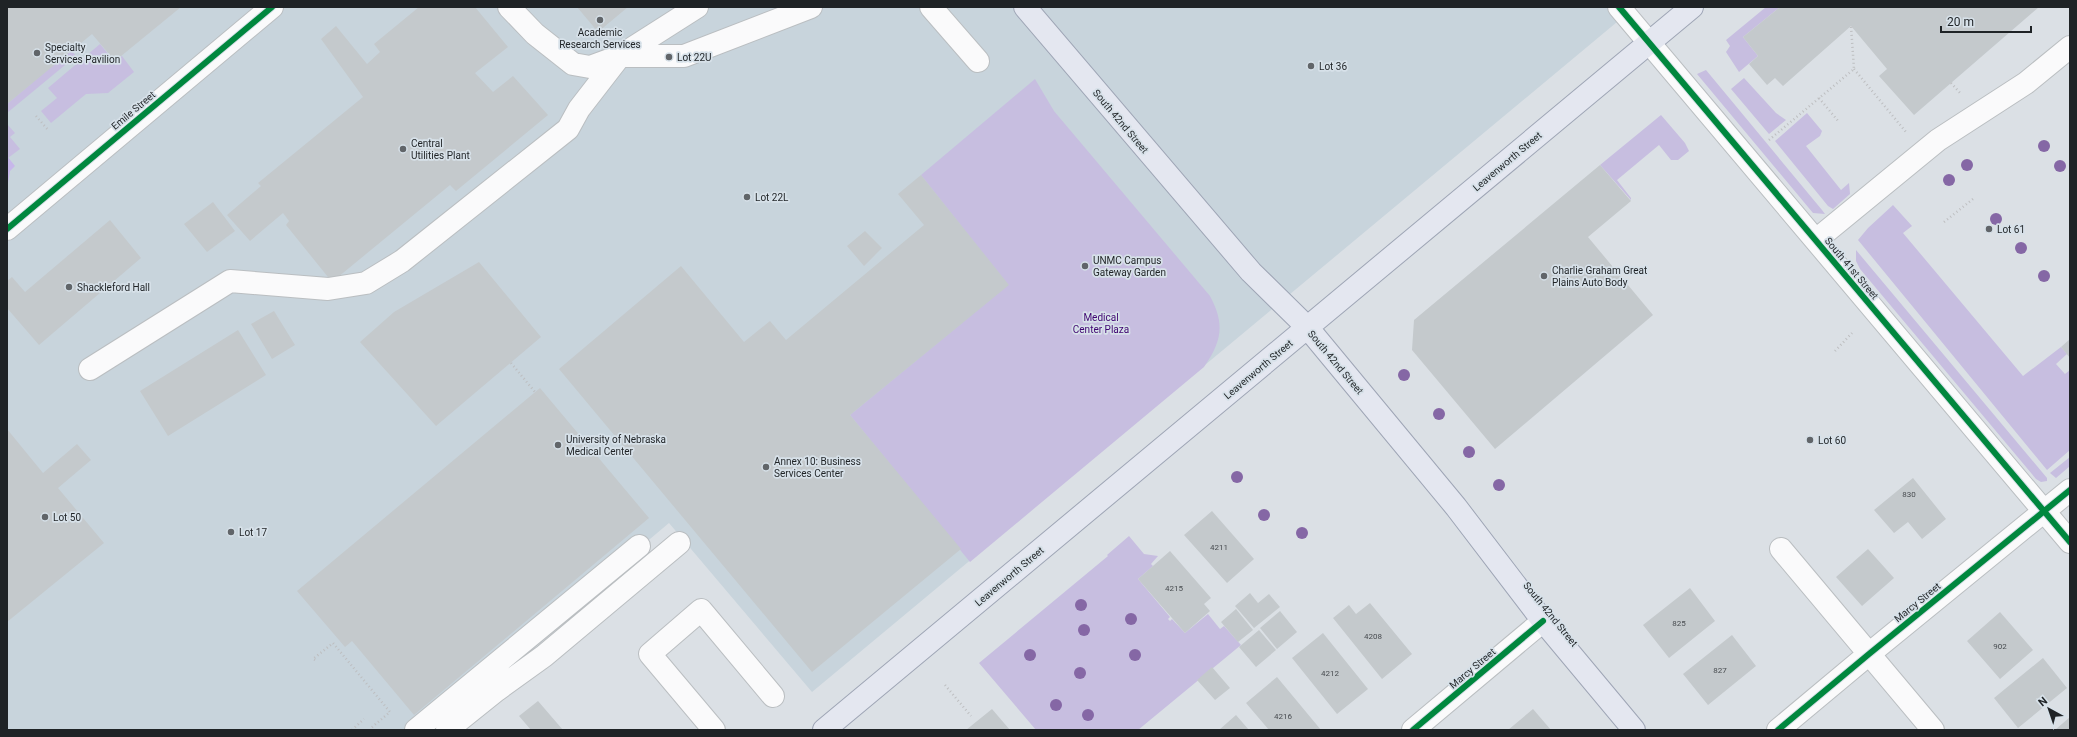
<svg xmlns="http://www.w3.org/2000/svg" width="2077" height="737" viewBox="0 0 2077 737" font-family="Roboto,sans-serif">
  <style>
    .built { fill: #c8d4dc }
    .green { fill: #c7bee0 }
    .forest { fill: #c7b7ea }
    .building { fill: #c4c9cc }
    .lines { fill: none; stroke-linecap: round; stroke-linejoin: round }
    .minor-casing { stroke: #babec1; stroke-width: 24 }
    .major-casing { stroke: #9ea5b5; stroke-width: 24 }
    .path { stroke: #bdbec0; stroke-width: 2.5; stroke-dasharray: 1 3; stroke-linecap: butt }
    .minor { stroke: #fafafb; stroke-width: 22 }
    .major { stroke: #e4e7f0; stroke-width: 22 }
    .cycleway-casing { stroke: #d7e1e9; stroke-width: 8 }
    .cycleway { stroke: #00873e; stroke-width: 6 }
    .tree { fill: #8567a5 }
    .poi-dot { fill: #616569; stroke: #d7e1e9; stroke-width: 1.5 }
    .labels { text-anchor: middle; stroke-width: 3.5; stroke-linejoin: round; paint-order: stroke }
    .number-label { font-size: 8px; fill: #484c50 }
    .poi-label { font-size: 10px; fill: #1f2326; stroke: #d7e1e9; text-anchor: start }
    .street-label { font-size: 10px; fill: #1f2326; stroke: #d7e1e9 }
    .park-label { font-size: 10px; fill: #3f0471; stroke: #d7e1e9 }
  </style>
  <rect width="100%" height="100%" fill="#dbe0e5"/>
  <path class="built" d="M7 7H1635L812 692 669 523 423 730H7Z"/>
  <path class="green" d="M1766 7H1780L1743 37 1758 56 1739 72 1726 52 1730 46 1726 40Z
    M100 44 114 61 122 56 134 72 108 93 86 94 51 123 41 111 57 98 48 88Z
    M71 50 76 56 7 113V104Z
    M1706 70 1822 210 1825 214 1813 213 1697 74Z
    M1744 78 1776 113 1786 120 1769 134 1731 89Z
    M1035 79 1054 111 1210 296C1225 324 1222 341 1204 367L970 562 850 415 1008 285 921 175Z
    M1807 113 1822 131 1820 136 1806 146 1841 190 1849 183 1850 194 1833 209 1828 206 1775 141Z
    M1661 115 1685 143 1689 151 1678 160H1671L1659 145 1617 180 1631 198V200L1600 165Z
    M7 124 15 133 10 137 20 149 8 158Z
    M1893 205 1912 226 1903 233 2023 376 2061 347 2067 354 2056 364 2065 374 2070 370V450L2047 470 1858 240 1868 228Z
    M1856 250 2047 478V481L2041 482 2036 479 1860 269 1856 261Z
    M2070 457V466L2056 478 2050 473Z
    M1129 536 1144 554 1158 556 1151 564 1153 566 1138 579 1170 617 1168 619 1170 621 1172 619 1185 633 1208 614 1220 629 1224 626 1241 645 1138 730H1036L979 663 1108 556 1107 555Z"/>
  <path class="forest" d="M7 156 15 166 10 171 7 189Z"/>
  <path class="building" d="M7 7H181L115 61 92 34 7 104Z
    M419 7H475L508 47 475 73 493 92 513 76 548 115 456 191 450 185 332 282 286 225 289 221 283 213 250 241 227 215 261 186 258 183 363 97 321 39 336 26 367 64 380 52 374 44Z
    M577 7H628L598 32Z
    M1780 7H2039L1914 115 1879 76 1887 69 1851 26 1783 86 1775 78 1767 85 1749 64 1758 56 1743 37Z
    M1600 165 1631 201 1588 237 1653 315 1495 449 1412 350 1414 320Z
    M921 175 1009 285 850 415 961 549 812 672 559 369 681 266 744 342 770 321 786 340 924 225 898 194Z
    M213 202 235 231 207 252 184 224Z
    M110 220 141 258 39 345 7 308V281L12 277 25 292Z
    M865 231 882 248 864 266 847 246Z
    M479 262 541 337 436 426 360 342 394 312Z
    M274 311 295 345 272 359 251 324Z
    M238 330 266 375 168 436 140 391Z
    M2070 339V358L2061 347Z
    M540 388 649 518 414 715 352 641 345 647 297 591Z
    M7 429 43 473 77 444 91 460 58 488 104 543 7 622Z
    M1913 478 1946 519 1922 539 1908 522 1894 533 1874 510Z
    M1212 511 1254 559 1227 583 1184 535Z
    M1868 549 1894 578 1862 606 1836 577Z
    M1170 551 1211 598 1204 604 1210 611 1185 633 1138 579Z
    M1690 588 1715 621 1669 658 1643 625Z
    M1250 593 1258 603 1269 594 1280 607 1254 628 1235 606Z
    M1370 603 1412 654 1382 679 1333 618 1349 605 1356 614Z
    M1236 609 1253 630 1238 642 1221 622Z
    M1280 611 1297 632 1277 649 1260 628Z
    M2000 612 2033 650 2000 679 1967 641Z
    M1259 630 1276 650 1256 667 1239 647Z
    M1323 633 1368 689 1337 714 1292 658Z
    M1732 635 1756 666 1708 705 1683 674Z
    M2043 658 2067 688 2018 728 1994 698Z
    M1212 667 1230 688 1215 700 1197 680Z
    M1277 677 1321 730H1269L1246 703Z
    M538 701 563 730H531L519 716Z
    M992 709 1010 730H966Z
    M1533 709 1551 730H1508Z
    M1236 715 1249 730H1219Z
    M2070 717V730H2055Z"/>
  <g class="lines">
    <g class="minor-casing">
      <path id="minor" d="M509 7 535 34 573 64 590 67 620 56 697 7
        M931 7 978 61
        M1619 7 2070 542
        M7 229 272 7
        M1816 240 1938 140 2026 83 2070 47
        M90 369 230 281 328 289 366 283 402 261 568 129 579 109 620 56H684L811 7
        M1781 549 1933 730
        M416 730 639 546
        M447 730 497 690 544 656 679 543
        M714 730 650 654 701 610 773 696
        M1413 730 1543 621
        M1778 730 1869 654 2070 490"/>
    </g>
    <g class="major-casing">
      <path id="major" d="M1025 7 1251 272 1307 327 1456 507 1543 621 1634 730
        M824 730 1692 7"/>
    </g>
    <path class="path" d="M1854 69 1906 132
      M1951 83 1961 94
      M1819 98 1839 122
      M36 116 49 131
      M1769 140 1854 69 1851 26
      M1944 222 1973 199
      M1835 351 1852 333
      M511 363 535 392
      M315 660 313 659 333 643 390 712 371 728
      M945 685 971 716
      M352 730 364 719"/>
    <use href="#minor" class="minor"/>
    <use href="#major" class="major"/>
    <g class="cycleway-casing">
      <path id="cycleway" d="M1619 7 2070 542
        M7 229 272 7
        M1413 730 1543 621
        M1778 730 1869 654 2070 490"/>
    </g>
    <use href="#cycleway" class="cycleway"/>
  </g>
  <g class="tree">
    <circle cx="2044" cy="146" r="6"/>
    <circle cx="1967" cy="165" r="6"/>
    <circle cx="2060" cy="166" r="6"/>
    <circle cx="1949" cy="180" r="6"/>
    <circle cx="1996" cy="219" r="6"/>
    <circle cx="2021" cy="248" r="6"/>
    <circle cx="2044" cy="276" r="6"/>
    <circle cx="1404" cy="375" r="6"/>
    <circle cx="1439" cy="414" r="6"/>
    <circle cx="1469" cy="452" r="6"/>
    <circle cx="1237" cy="477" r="6"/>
    <circle cx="1499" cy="485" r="6"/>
    <circle cx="1264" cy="515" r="6"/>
    <circle cx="1302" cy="533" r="6"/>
    <circle cx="1081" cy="605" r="6"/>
    <circle cx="1131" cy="619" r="6"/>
    <circle cx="1084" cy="630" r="6"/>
    <circle cx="1030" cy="655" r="6"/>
    <circle cx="1135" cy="655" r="6"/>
    <circle cx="1080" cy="673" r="6"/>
    <circle cx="1056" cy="705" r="6"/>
    <circle cx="1088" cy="715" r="6"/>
  </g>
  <g class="poi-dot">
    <circle cx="600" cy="20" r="4"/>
    <circle cx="37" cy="53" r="4"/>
    <circle cx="669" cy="57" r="4"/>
    <circle cx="1311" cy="66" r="4"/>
    <circle cx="403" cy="149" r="4"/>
    <circle cx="747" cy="197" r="4"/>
    <circle cx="1989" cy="229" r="4"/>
    <circle cx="1085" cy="266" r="4"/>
    <circle cx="1544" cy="276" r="4"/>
    <circle cx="69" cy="287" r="4"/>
    <circle cx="1810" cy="440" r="4"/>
    <circle cx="558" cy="445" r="4"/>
    <circle cx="766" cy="467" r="4"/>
    <circle cx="45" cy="517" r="4"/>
    <circle cx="231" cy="532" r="4"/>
  </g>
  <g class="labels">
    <g class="number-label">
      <text x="1909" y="497">830</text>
      <text x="1219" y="550">4211</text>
      <text x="1174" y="591">4215</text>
      <text x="1679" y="626">825</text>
      <text x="1373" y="639">4208</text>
      <text x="2000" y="649">902</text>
      <text x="1720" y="673">827</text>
      <text x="1330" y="676">4212</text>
      <text x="1283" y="719">4216</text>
    </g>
    <g class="poi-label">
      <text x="600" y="36" text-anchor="middle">Academic<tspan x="600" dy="12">Research Services</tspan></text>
      <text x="45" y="51">Specialty<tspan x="45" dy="12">Services Pavilion</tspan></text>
      <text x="677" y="61">Lot 22U</text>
      <text x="1319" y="70">Lot 36</text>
      <text x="411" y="147">Central<tspan x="411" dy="12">Utilities Plant</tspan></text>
      <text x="755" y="201">Lot 22L</text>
      <text x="1997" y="233">Lot 61</text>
      <text x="1093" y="264">UNMC Campus<tspan x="1093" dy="12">Gateway Garden</tspan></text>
      <text x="1552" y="274">Charlie Graham Great<tspan x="1552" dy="12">Plains Auto Body</tspan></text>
      <text x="77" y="291">Shackleford Hall</text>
      <text x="566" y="443">University of Nebraska<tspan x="566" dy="12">Medical Center</tspan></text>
      <text x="1818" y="444">Lot 60</text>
      <text x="774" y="465">Annex 10: Business<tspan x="774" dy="12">Services Center</tspan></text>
      <text x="53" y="521">Lot 50</text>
      <text x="239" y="536">Lot 17</text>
    </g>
    <g class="street-label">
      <text transform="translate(133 110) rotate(-40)" y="4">Emile Street</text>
      <text transform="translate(1121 121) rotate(50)" y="4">South 42nd Street</text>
      <text transform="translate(1507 161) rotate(-40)" y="4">Leavenworth Street</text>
      <text transform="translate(1852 268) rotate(50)" y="4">South 41st Street</text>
      <text transform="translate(1336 362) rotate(50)" y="4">South 42nd Street</text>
      <text transform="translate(1258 369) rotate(-40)" y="4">Leavenworth Street</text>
      <text transform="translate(1009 576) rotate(-40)" y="4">Leavenworth Street</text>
      <text transform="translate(1917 602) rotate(-39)" y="4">Marcy Street</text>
      <text transform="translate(1551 614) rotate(51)" y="4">South 42nd Street</text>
      <text transform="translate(1472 668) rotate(-40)" y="4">Marcy Street</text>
    </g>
    <g class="park-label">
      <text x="1101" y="321">Medical<tspan x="1101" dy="12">Center Plaza</tspan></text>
    </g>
  </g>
  <rect width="2077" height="737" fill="none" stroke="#1f2326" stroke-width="16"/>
  <g transform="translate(2049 709) rotate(320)" stroke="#d7e1e9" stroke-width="3" paint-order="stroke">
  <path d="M0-3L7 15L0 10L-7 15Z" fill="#1f2326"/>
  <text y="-6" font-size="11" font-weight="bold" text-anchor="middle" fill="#1f2326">N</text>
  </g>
  <path d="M1941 26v6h90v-6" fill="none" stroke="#1f2326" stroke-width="2"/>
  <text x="1947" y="26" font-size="12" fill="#1f2326" stroke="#d7e1e9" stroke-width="3" paint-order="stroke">20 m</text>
</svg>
